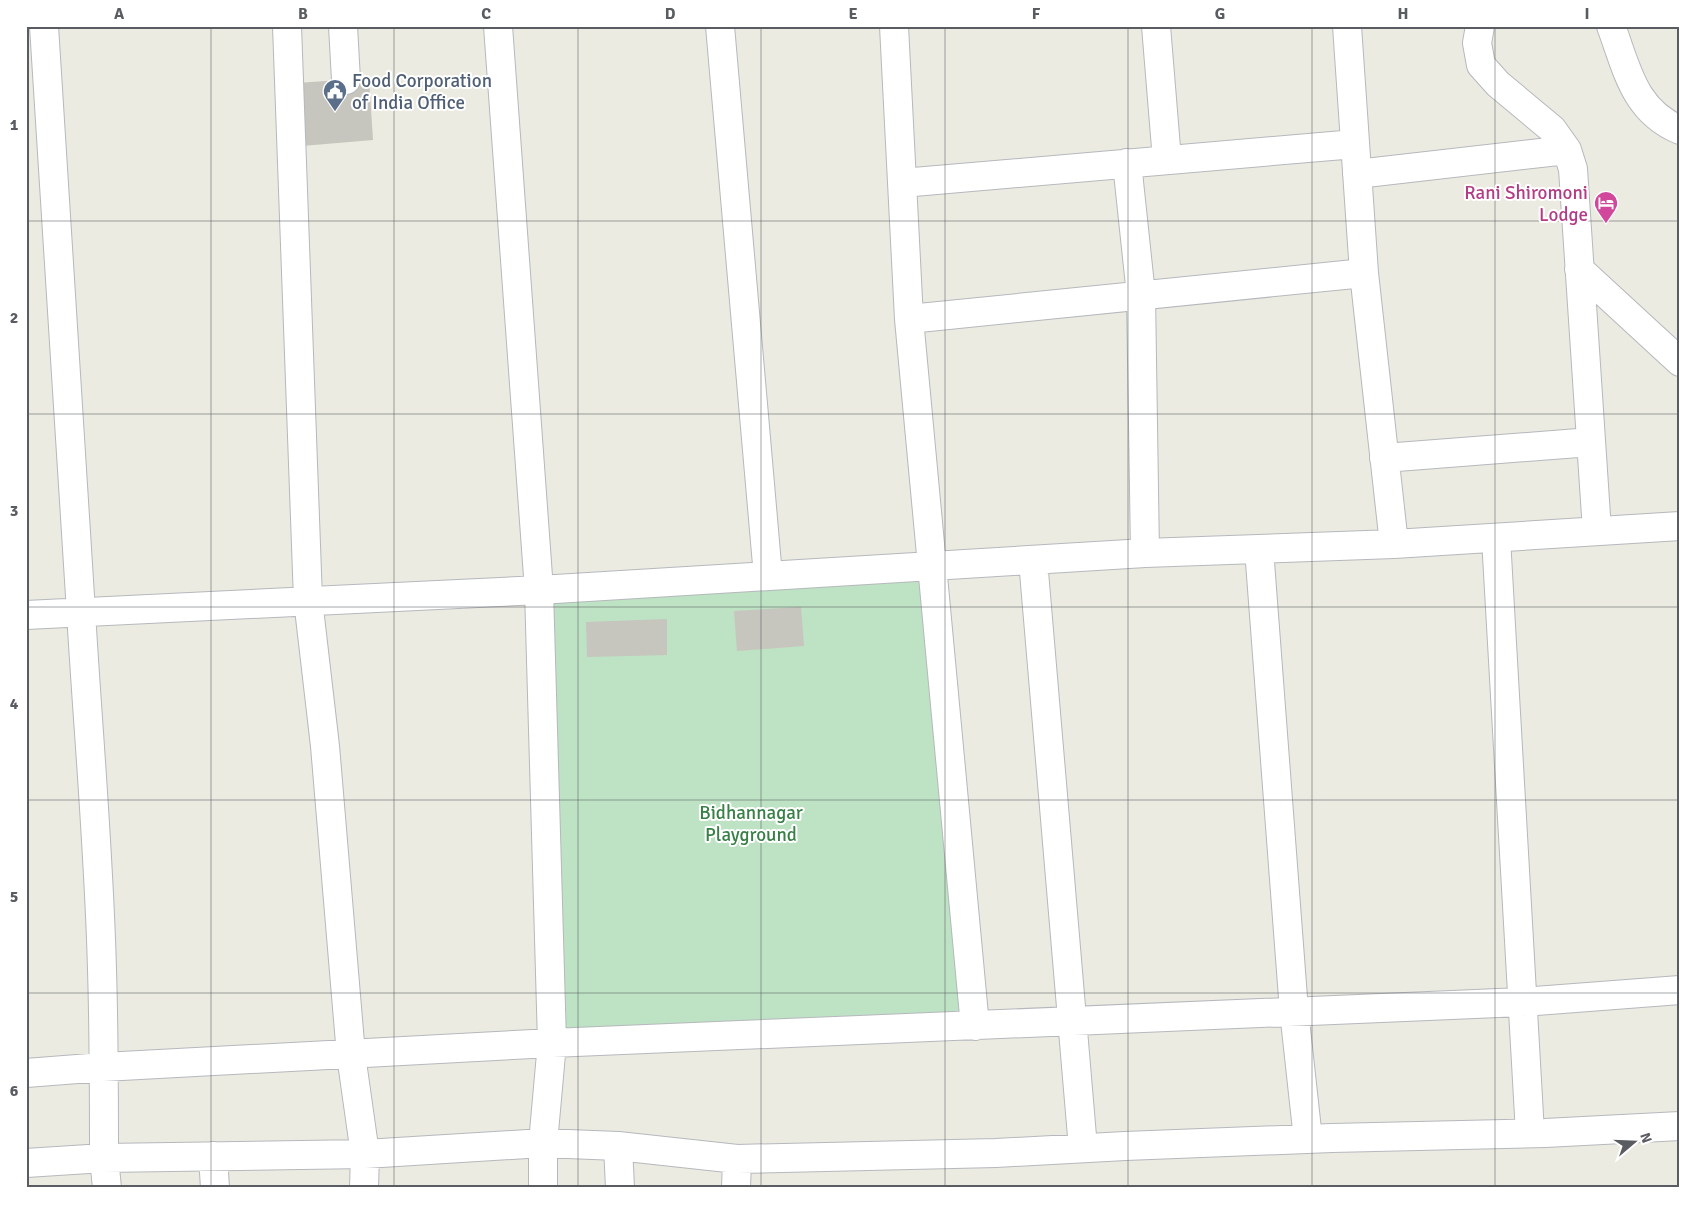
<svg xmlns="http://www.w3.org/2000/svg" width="1706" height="1214" viewBox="0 0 1706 1214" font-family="Signika,sans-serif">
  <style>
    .green { fill: #bee2c4 }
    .building { fill: #c6c5be }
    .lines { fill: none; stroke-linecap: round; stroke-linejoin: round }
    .minor-casing { stroke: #b6b8bd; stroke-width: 30 }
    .minor { stroke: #fff; stroke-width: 28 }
    .grid { fill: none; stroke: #595c61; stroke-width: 1; stroke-opacity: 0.55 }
    .labels { text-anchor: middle; stroke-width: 4; stroke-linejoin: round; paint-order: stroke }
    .service-label { font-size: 19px; fill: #4e5e75; stroke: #fff; text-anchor: start }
    .hotel-label { font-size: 19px; fill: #b23c85; stroke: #fff; text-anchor: end }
    .park-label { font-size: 19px; fill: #398047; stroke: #fff }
    .neatline { fill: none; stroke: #595c61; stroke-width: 2 }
    .grid-label { font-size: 16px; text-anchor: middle; font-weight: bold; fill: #595c61 }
  </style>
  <rect width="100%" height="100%" fill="#ebebe1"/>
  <path class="green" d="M933 567 975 1026 552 1043 539 590Z"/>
  <path class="building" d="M369 78 373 140 302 146 297 83Z
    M801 607 804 646 737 651 734 611Z
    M667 619V655L587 657 586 622Z"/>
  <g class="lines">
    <g class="minor-casing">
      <path id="minor" d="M44 26C56 222 70 417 81 612 88 731 99 851 102 970 104 1033 104 1096 104 1158L107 1188
        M287 26 308 600 325 746 351 1055 365 1154 364 1188
        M343 26 346 80
        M498 26 539 590 552 1043 543 1143V1188
        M720 26 768 576
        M894 26 909 319 975 1026
        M1156 26 1167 160
        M1347 26 1364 273 1394 544
        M1480 26 1477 43 1481 65 1498 84 1552 129 1567 150 1573 169 1597 531
        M1611 26C1627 69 1634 111 1680 130
        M1127 163 1141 295 1145 553
        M1357 174 1567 150
        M902 183 1355 144
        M1579 269 1680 362
        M909 319 1364 273
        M1384 458 1591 442
        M1496 538 1530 1133
        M1259 549 1294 1011 1308 1139
        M1033 560 1083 1148
        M26 615 539 590 1145 553 1394 544 1680 526
        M26 1073 103 1067 552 1043 1522 1002 1680 990
        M618 1146 620 1188
        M213 1156 215 1188
        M26 1163 104 1158 365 1154 543 1143 618 1146 737 1159 996 1153 1125 1146 1332 1138 1545 1133 1680 1126
        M736 1188 737 1159"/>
    </g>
    <use href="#minor" class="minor"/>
  </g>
  <path class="grid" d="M211 26V1188M394 26V1188M578 26V1188M761 26V1188M945 26V1188M1128 26V1188M1312 26V1188M1495 26V1188M26 221H1680M26 414H1680M26 607H1680M26 800H1680M26 993H1680"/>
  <defs>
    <g id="civic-pin" transform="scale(1.25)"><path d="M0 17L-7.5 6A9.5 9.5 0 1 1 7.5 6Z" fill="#5c6f8a" stroke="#fff"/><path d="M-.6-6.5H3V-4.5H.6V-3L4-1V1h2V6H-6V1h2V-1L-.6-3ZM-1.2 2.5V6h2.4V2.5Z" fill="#fff"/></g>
    <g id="hotel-pin" transform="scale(1.25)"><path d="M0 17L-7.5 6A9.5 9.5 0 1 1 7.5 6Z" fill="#d1479c" stroke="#fff"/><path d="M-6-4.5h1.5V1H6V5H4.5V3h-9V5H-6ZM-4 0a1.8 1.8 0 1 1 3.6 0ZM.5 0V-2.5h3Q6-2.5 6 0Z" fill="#fff"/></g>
  </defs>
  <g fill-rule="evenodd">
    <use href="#civic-pin" x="335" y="91"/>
    <use href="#hotel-pin" x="1606" y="203"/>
  </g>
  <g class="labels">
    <g class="service-label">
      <text x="352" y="87">Food Corporation<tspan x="352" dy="22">of India Office</tspan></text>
    </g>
    <g class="hotel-label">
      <text x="1588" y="199">Rani Shiromoni<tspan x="1588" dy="22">Lodge</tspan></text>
    </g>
    <g class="park-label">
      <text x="751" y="819">Bidhannagar<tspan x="751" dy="22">Playground</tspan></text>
    </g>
  </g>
  <rect width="1706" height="1214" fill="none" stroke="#ffffff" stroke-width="55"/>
  <g transform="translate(1634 1142) rotate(71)" stroke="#ffffff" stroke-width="4" paint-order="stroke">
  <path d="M0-4L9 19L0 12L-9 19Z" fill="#595c61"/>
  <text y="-8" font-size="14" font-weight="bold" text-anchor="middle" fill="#595c61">N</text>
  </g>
  <rect x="28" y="28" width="1650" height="1158" class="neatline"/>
  <g class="grid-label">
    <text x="119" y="19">A</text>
    <text x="303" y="19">B</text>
    <text x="486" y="19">C</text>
    <text x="670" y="19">D</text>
    <text x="853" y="19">E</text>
    <text x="1036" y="19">F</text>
    <text x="1220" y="19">G</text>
    <text x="1403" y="19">H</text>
    <text x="1587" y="19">I</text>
    <text x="14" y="130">1</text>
    <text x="14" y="323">2</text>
    <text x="14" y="516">3</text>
    <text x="14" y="709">4</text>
    <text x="14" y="902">5</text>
    <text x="14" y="1096">6</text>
  </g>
</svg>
